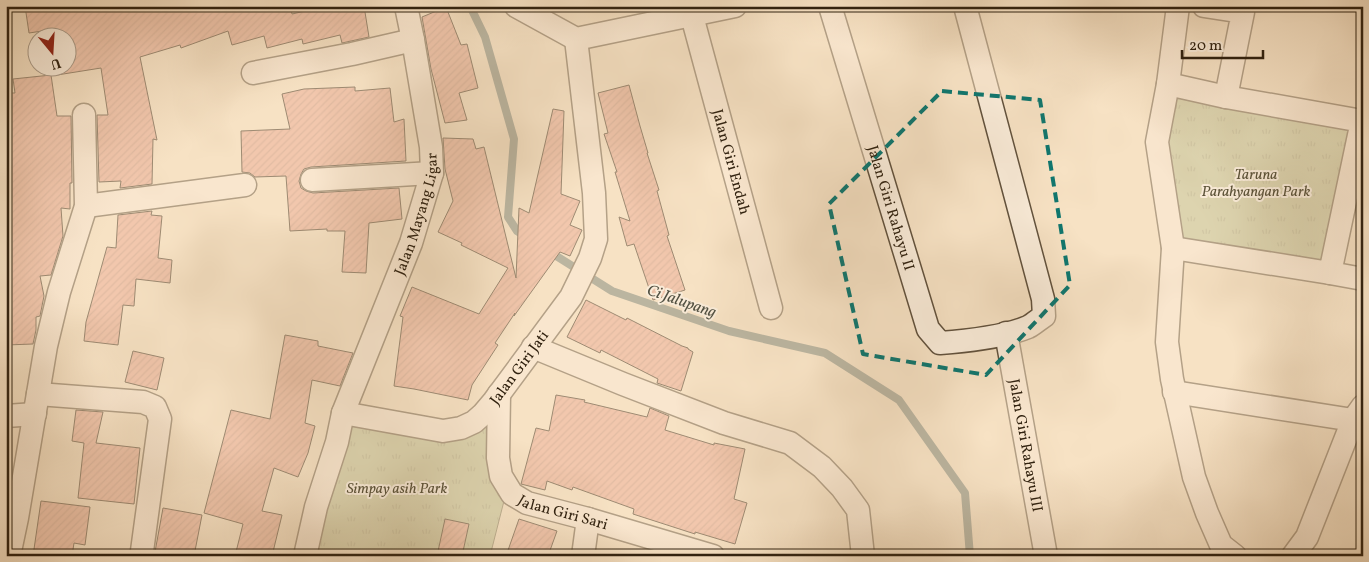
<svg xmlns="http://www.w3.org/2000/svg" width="1369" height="562" viewBox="0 0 1369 562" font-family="Vollkorn,serif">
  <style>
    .park { fill: url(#park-tufts); stroke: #777252 }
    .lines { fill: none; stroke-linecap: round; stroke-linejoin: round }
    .stream { stroke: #727f74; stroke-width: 8 }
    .building { fill: url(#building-hatch); stroke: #312210 }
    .street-casing { stroke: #62523d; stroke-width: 25 }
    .street { stroke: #faecd9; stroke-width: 22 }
    .marked { fill: none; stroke: #0f766e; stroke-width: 4; stroke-dasharray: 10 6; stroke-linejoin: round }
    .labels { text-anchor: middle; stroke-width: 4; stroke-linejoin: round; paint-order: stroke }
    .street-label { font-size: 15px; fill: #312210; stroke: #faecd9 }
    .park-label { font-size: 15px; font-style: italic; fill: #5b5238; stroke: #faecd9 }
    .water-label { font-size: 16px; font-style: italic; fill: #515042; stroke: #faecd9 }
  </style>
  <defs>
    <pattern id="park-tufts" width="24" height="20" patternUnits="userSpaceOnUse" patternTransform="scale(1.25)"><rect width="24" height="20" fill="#bdc394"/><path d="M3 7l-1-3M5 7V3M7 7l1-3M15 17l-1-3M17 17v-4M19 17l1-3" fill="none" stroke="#a3a77f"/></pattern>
    <pattern id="building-hatch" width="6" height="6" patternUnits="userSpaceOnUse" patternTransform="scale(1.25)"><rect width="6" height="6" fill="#eaa790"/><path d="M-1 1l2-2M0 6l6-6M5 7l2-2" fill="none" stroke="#c98f7b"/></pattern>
  </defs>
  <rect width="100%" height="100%" fill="#f7e2c4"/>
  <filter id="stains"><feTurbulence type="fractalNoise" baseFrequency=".004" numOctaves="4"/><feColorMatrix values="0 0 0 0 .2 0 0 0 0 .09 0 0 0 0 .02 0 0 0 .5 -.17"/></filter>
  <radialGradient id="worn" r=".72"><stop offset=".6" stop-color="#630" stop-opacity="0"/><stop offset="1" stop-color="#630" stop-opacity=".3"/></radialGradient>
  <path class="park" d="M1168 84 1362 121 1330 273 1173 248 1157 142Z
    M498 394 505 497 490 556H310L346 413 463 425Z"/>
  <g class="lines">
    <path class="stream" d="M470 6 485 37 514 139 508 217 517 231 525 236
      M550 252 612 291 729 331 825 353 899 400 965 493 970 556"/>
  </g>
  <path class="building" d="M25 6H290L292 14 327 6H364L369 37 342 43 340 35 303 44 302 39 267 48 264 36 232 45 228 31 181 48 180 45 140 57 157 140 153 139 152 184 120 188 121 181 99 182 97 115H108L101 68 57 75 56 68H68V38H51L49 30 29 33Z
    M446 7 461 45 467 44 478 88 459 93 467 120 445 123 431 69 422 17Z
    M51 75 57 116H71L72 183H70V209L61 208 63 236 51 275 40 276 44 296 40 316 36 317V330L33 344 6 345V93H15L13 79Z
    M629 85 640 126 648 153H647L659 190 657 191 669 235 667 236 685 290 653 300 634 244 627 246 619 217 630 221 615 172H617L604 134 608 133 598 93Z
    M355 87V91L390 88 394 122 404 119 406 161 311 167 304 169 301 174 299 181 301 188 306 191 313 193 399 188 402 219 369 223 366 273 342 272 345 231H327V229L290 231 286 176 255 177 250 173 242 172 241 131 290 129 282 94 304 89Z
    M553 109 564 111 561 194 580 201 570 225 582 230 570 256 560 252 514 316 515 313 495 343 498 345 472 385 468 400 414 389 394 386 403 317 400 316 412 287 479 314 508 268 461 245 462 243 438 232 453 201 445 169 443 138 473 139 476 149 484 147 516 278 519 208 529 213Z
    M152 211 151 215 162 216 158 258 172 260 170 283 136 279 134 306 123 305 118 345 84 341 86 322 107 247 116 248 118 215Z
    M586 300 626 320 627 318 682 346 688 348V349L693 352 681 391 657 383 658 379 601 350 600 353 567 337Z
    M285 335 318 341V346L353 353 340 386 312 380 305 423 315 426 308 453 298 477 274 468 262 511 282 515 272 556H235L243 524 204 513 231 410 270 419Z
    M133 351 164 358 157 390 125 382Z
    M556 395 585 400 584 402 647 417 650 408 669 416 665 430 714 445V443L745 449 734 499 747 503 735 544 695 532V534L633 514 634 509 573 487 572 490 547 481 545 490 521 484 536 428 549 431Z
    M76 410 103 412 96 443 140 448 134 504 78 498 84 443 72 441Z
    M41 501 90 507 85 545 74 543 72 556H33Z
    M163 508 202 515 194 556H174L155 552Z
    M445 519 469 524 462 556H437Z
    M519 519 557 531 548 556H506Z"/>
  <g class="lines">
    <g class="street-casing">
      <g id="street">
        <path d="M516 6 576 39 735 6"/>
        <path id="s1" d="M830 6 928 329 940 343C967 341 1004 337 1028 327 1034 324 1039 319 1044 316L1043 299 965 6"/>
        <path id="s2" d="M692 16 771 308"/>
        <path d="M253 73 352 54 413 40"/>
        <path d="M1168 84 1178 6"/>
        <path d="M1226 97 1168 84 1157 142 1173 248 1167 342 1172 379 1194 477 1207 513 1221 545 1235 556"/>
        <path d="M312 180 432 173"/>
        <path d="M86 206 245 185"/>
        <path d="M1173 248 1330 273 1362 121 1226 97 1243 12 1204 6"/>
        <path d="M1330 273 1363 279"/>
        <path id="s3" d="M1006 333 1046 556"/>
        <path d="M533 347 623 384 724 423 790 443 822 467 842 488 858 510 863 556"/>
        <path d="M1174 392 1353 420"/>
        <path d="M38 394 143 402 155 407 160 419 142 551"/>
        <path id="s4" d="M499 394 498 458 501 476 512 494 527 503 588 519 713 556"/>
        <path id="s5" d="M343 413 443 431 461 428 474 422 483 414 494 401 571 297 590 258 596 239 594 193 576 39"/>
        <path d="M6 416 35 414"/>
        <path d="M9 556 17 518 46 346 59 292 86 206 84 115"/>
        <path id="s6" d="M305 556 316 507 337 442 343 413 411 243 432 173 431 147 413 40 406 6"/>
        <path d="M583 556 588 519"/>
        <path d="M1293 556 1307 537 1353 420 1363 406"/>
      </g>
    </g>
    <use href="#street" class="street"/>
  </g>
  <path d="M0 0H1369V562H0ZM942 91 1040 100 1070 285 986 375 863 354 829 204Z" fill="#f7e2c4" fill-opacity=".55" fill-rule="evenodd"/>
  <path class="marked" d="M942 91 1040 100 1070 285 986 375 863 354 829 204Z"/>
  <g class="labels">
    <g class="street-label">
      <text dy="5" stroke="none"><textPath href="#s2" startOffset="151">Jalan Giri Endah</textPath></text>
      <text dy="5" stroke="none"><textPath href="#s1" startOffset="211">Jalan Giri Rahayu II</textPath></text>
      <text dy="5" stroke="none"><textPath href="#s6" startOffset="361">Jalan Mayang Ligar</textPath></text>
      <text dy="5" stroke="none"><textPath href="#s5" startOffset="205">Jalan Giri Jati</textPath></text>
      <text dy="5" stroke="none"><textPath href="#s3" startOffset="114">Jalan Giri Rahayu III</textPath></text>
      <text dy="5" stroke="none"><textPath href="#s4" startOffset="158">Jalan Giri Sari</textPath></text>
    </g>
    <g class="park-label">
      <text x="1256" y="179">Taruna<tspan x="1256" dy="17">Parahyangan Park</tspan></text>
      <text x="397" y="493">Simpay asih Park</text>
    </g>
    <g class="water-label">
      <text transform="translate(682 300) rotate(19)" y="6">Ci Jalupang</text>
    </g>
  </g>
  <rect width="1369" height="562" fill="none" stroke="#f7e2c4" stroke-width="25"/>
  <rect x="8" y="8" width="1354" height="547" fill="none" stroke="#312210" stroke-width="2.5"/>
  <rect x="12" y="12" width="1344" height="537" fill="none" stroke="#312210"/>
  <g transform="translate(52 52) rotate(162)"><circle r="24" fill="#faecd9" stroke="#aa9b89"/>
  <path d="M0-4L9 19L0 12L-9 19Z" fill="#8f2418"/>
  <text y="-8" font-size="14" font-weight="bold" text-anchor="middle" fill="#312210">U</text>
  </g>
  <path d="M1182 50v8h81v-8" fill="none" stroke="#312210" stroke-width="2.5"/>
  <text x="1189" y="50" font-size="15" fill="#312210" stroke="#faecd9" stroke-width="4" paint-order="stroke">20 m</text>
  <rect width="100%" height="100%" filter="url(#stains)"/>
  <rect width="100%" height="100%" fill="url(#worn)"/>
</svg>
